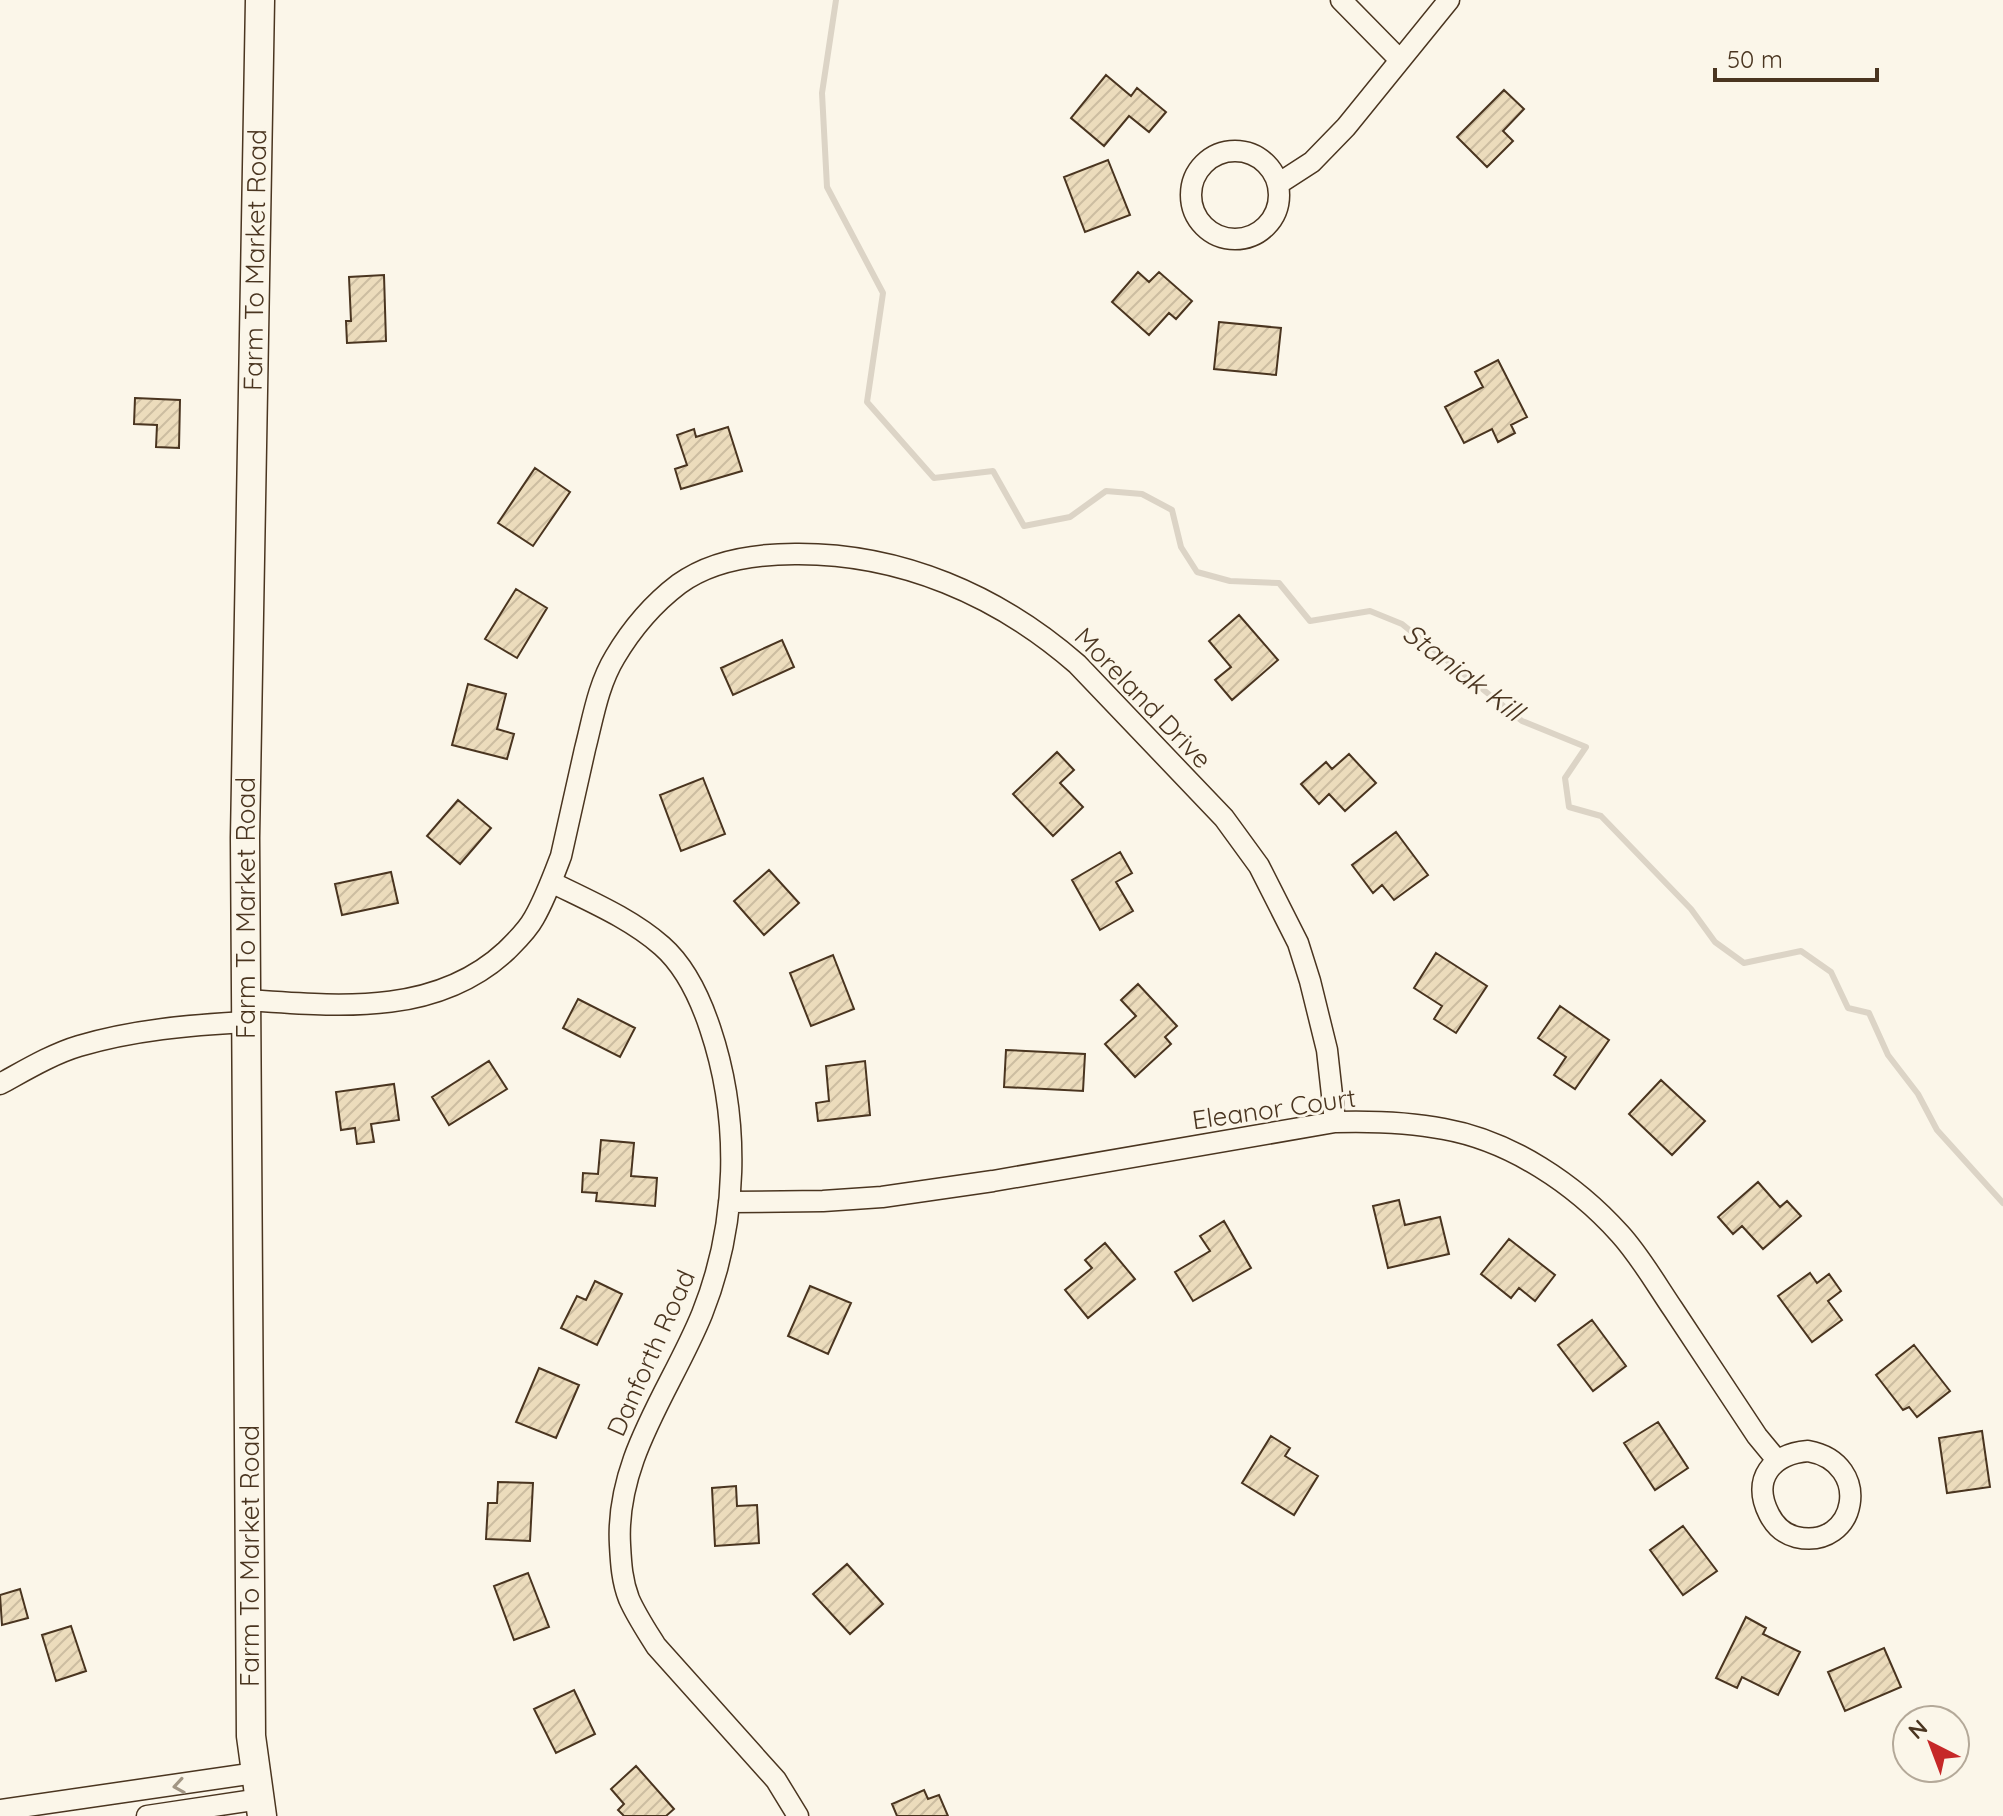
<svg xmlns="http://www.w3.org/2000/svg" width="2003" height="1816" viewBox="0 0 2003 1816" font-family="Quicksand,sans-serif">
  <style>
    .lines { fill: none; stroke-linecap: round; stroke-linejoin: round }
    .stream { stroke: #dcd4c6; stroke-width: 6 }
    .building { fill: url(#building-hatch); stroke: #4a3520; stroke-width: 2 }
    .street-casing { stroke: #4a3520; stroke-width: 23 }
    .secondary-casing { stroke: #4a3520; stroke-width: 31 }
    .street { stroke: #fbf6e9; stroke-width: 20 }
    .secondary { stroke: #fbf6e9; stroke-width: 28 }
    .oneway { stroke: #a29684 }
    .labels { text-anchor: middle; stroke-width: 6; stroke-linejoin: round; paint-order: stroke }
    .street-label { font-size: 26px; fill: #4a3520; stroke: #fbf6e9 }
    .water-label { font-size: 28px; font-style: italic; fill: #4a3520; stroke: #fbf6e9 }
  </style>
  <defs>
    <pattern id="building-hatch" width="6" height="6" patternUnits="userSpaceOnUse" patternTransform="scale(2)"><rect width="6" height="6" fill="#ecdcbc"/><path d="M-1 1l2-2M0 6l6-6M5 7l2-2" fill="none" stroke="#ccbda1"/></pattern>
  </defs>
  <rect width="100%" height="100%" fill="#fbf6e9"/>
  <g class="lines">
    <path class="stream" d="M836 0 822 93 827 187 883 293 867 402 934 478 993 471 1024 526 1070 517 1106 491 1142 494 1172 510 1181 547 1197 572 1230 581 1279 583 1310 621 1370 611 1402 624 1522 721 1586 747 1565 778 1569 807 1601 816 1691 909 1715 942 1744 963 1801 951 1831 972 1848 1008 1869 1013 1888 1055 1918 1094 1937 1130 2003 1203"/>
  </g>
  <path class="building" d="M1106 75 1131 96 1137 88 1166 112 1149 132 1129 116 1104 146 1071 118Z
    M1504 90 1524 109 1503 131 1513 141 1487 167 1457 137Z
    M1108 160 1130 215 1085 232 1064 177Z
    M1138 272 1149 282 1159 272 1192 301 1176 319 1169 313 1149 335 1112 302Z
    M384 275 386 341 347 343 346 321H351L349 277Z
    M1219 322 1281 328 1276 375 1214 369Z
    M1498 360 1527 417 1511 425 1515 433 1498 442 1492 429 1464 443 1445 407 1483 387 1475 372Z
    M135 398 180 400 179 448 156 447 157 425 134 424Z
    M728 427 742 471 681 489 675 469 687 465 677 435 694 429 696 437Z
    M535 468 570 492 533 546 498 523Z
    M516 589 547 608 517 658 485 639Z
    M1239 615 1278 660 1232 700 1215 680 1231 667 1209 641Z
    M782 640 794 667 733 695 721 668Z
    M468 684 506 694 497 729 514 734 507 759 452 745Z
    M1057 752 1074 770 1060 783 1083 807 1053 836 1013 794Z
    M1349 754 1376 783 1345 811 1329 794 1319 804 1301 784 1326 762 1332 769Z
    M703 778 725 834 681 851 660 795Z
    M458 800 491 828 460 864 427 836Z
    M1396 832 1428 875 1394 900 1382 885 1373 893 1352 865Z
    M1120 852 1132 873 1116 882 1133 911 1100 930 1072 880Z
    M769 870 799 903 764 935 734 901Z
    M391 872 398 903 342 915 335 884Z
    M1436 953 1487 986 1456 1033 1434 1019 1442 1006 1414 988Z
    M833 955 854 1009 811 1026 790 973Z
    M1138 984 1177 1026 1165 1037 1171 1044 1135 1077 1105 1044 1136 1016 1121 1000Z
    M578 999 635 1028 620 1057 563 1028Z
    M1560 1006 1609 1040 1575 1089 1554 1075 1566 1057 1538 1038Z
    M1006 1050 1085 1054 1083 1091 1004 1087Z
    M489 1061 507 1089 449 1125 432 1097Z
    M865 1061 870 1115 818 1121 816 1103 829 1101 826 1066Z
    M1661 1080 1705 1121 1672 1155 1629 1114Z
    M394 1084 399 1120 371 1124 374 1142 357 1144 355 1128 341 1130 336 1092Z
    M601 1140 634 1143 631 1176 657 1178 655 1206 596 1201 597 1193 582 1192 583 1173 598 1174Z
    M1758 1182 1780 1207 1787 1201 1801 1216 1763 1249 1742 1226 1733 1234 1718 1217Z
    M1399 1200 1405 1225 1440 1217 1449 1254 1388 1268 1373 1206Z
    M1224 1221 1251 1268 1193 1301 1175 1272 1210 1251 1200 1236Z
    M1509 1239 1555 1275 1535 1301 1519 1288 1511 1298 1481 1274Z
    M1105 1243 1135 1279 1088 1318 1065 1290 1092 1268 1085 1260Z
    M1810 1273 1817 1283 1829 1274 1841 1291 1828 1301 1842 1320 1812 1342 1778 1296Z
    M595 1281 622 1294 597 1345 561 1328 577 1296 586 1300Z
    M810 1286 851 1303 828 1354 788 1336Z
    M1592 1320 1626 1366 1593 1391 1558 1345Z
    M1914 1345 1950 1391 1917 1417 1909 1407 1903 1410 1876 1375Z
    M539 1368 579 1385 556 1438 516 1422Z
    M1658 1422 1688 1468 1655 1490 1624 1443Z
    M1982 1431 1990 1487 1947 1493 1939 1438Z
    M1271 1436 1290 1448 1285 1456 1318 1476 1294 1515 1242 1483Z
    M498 1482 533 1483 530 1541 486 1539 488 1503H497Z
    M736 1486 737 1506 757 1505 759 1543 715 1546 712 1488Z
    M1683 1526 1717 1571 1683 1595 1650 1550Z
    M847 1564 883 1604 850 1634 813 1594Z
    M528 1573 549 1627 514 1640 494 1586Z
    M20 1589 28 1618 2 1625 0 1595Z
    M1746 1617 1766 1628 1763 1634 1800 1652 1778 1695 1742 1677 1737 1688 1716 1678Z
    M71 1626 86 1671 56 1681 42 1635Z
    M1884 1648 1901 1687 1845 1711 1828 1672Z
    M574 1690 595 1734 556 1753 534 1709Z
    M636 1766 674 1809 666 1816H624L618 1810 624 1804 611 1789Z
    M924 1790 928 1799 939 1795 948 1816H897L892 1804Z"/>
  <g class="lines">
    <g class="street-casing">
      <path id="street" d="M1341 0 1399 59
        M1191 195a44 44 0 1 1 88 0a44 44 0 1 1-88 0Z
        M1278 184 1312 162 1346 127 1449 0
        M551 882C589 901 630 918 662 946 686 967 700 998 710 1028 741 1120 738 1224 702 1314 671 1390 615 1459 620 1545 621 1564 622 1581 629 1599 636 1615 646 1630 656 1646L776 1780 798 1816
        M247 1000C336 1006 435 1017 506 951 516 941 527 931 534 918 545 899 553 877 561 856 569 820 577 785 585 749 593 718 598 685 615 657 631 630 654 603 679 584 712 560 755 554 795 554 900 553 998 595 1077 664L1224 818 1259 866 1298 943 1310 981 1327 1050 1335 1122
        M0 1084C24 1071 52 1054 79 1046 133 1030 190 1025 246 1022
        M729 1202 823 1201 882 1197 993 1181 1335 1122C1371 1121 1408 1122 1444 1129 1511 1141 1575 1184 1620 1234 1640 1256 1656 1284 1673 1309 1701 1351 1729 1394 1757 1436L1776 1459
        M1808 1451C1874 1463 1857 1551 1796 1537 1784 1534 1775 1526 1769 1514 1751 1479 1772 1454 1808 1451Z
        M0 1810 256 1773
        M147 1816 260 1799"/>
    </g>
    <g class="secondary-casing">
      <path id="secondary" d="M260 0 245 838 251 1736 262 1816"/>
    </g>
    <use href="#street" class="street"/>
    <use href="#secondary" class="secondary"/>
  </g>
  <defs><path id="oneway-chevron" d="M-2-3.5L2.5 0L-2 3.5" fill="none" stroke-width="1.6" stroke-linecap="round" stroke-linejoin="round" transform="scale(2)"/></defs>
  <use class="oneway" href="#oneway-chevron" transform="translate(179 1786) rotate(171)"/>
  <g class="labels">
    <g class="street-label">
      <text transform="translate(255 260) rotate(-89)" y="9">Farm To Market Road</text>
      <text transform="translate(1143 698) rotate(46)" y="9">Moreland Drive</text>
      <text transform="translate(246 908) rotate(-90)" y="9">Farm To Market Road</text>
      <text transform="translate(1274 1109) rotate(-8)" y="9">Eleanor Court</text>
      <text transform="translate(651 1353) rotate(-66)" y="9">Danforth Road</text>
      <text transform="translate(250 1556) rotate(-90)" y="9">Farm To Market Road</text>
    </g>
    <g class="water-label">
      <text transform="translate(1463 672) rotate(37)" y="10">Staniak Kill</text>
    </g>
  </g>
  <g transform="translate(1931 1744) rotate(318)"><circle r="38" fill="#fbf6e9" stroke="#b4a999" stroke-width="2"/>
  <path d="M0-6L14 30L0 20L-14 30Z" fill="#c62828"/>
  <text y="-12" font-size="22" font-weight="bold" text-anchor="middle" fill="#4a3520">N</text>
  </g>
  <path d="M1715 68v12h162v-12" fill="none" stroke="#4a3520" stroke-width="4"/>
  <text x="1727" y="68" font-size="24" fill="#4a3520" stroke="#fbf6e9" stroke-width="6" paint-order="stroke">50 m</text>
</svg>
